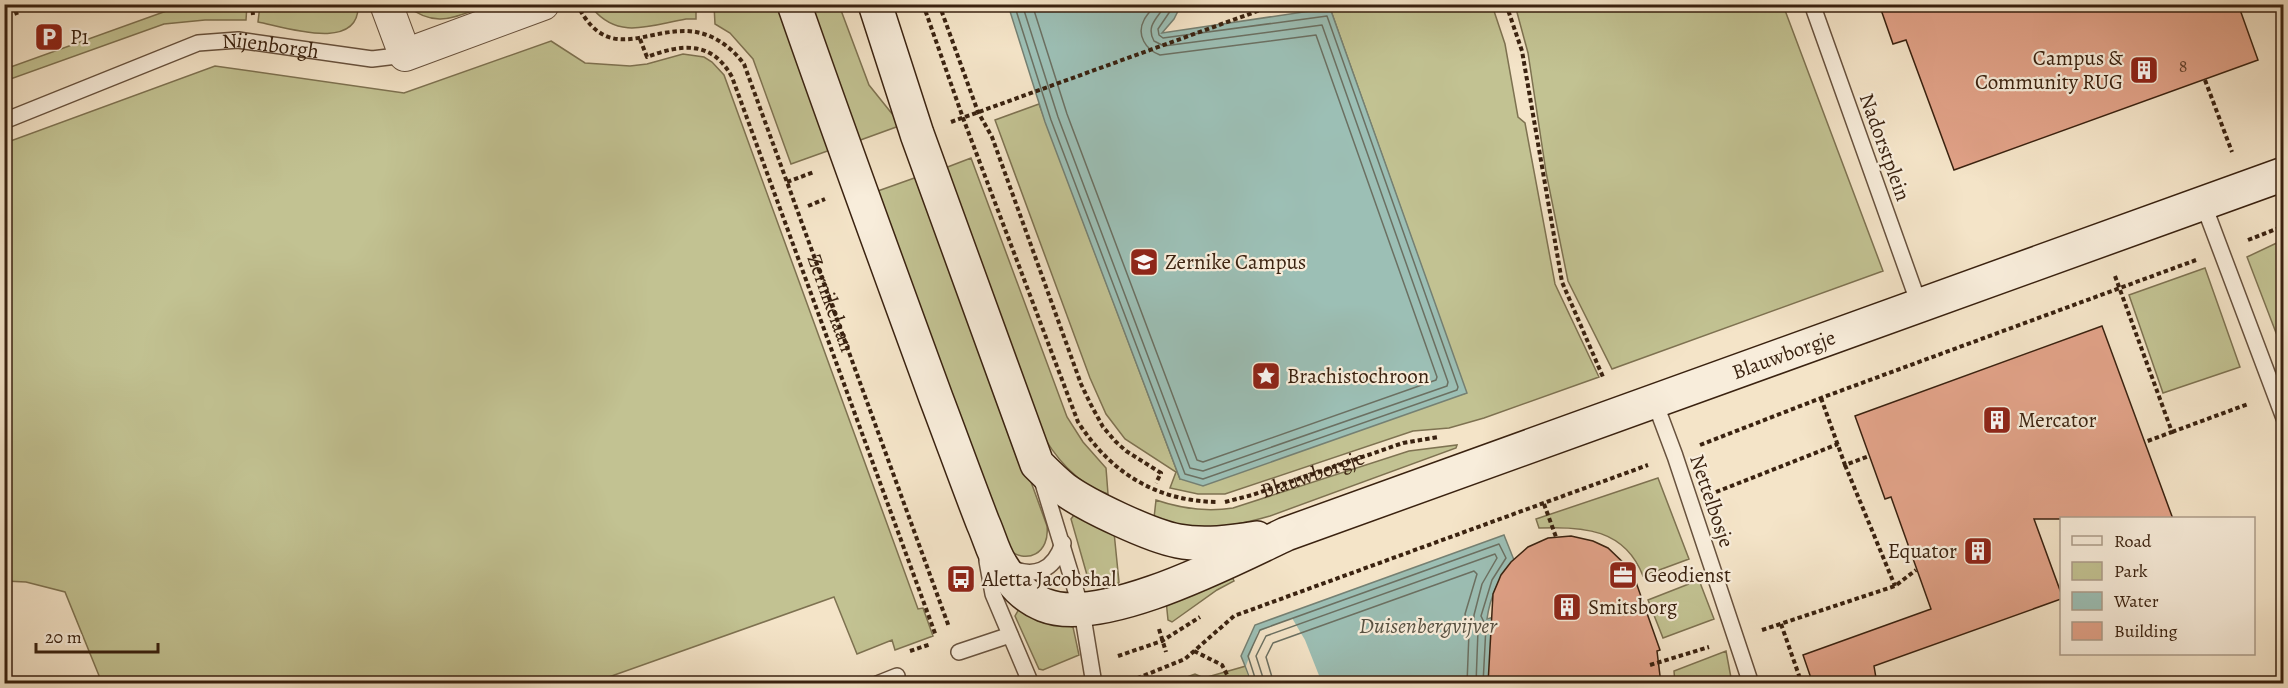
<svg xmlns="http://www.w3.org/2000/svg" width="2288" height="688" viewBox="0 0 2288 688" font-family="Alegreya,serif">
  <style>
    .green { fill: #c2c292; stroke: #7e7251; stroke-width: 1.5 }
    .water { fill: #9cbfb5; stroke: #758073; stroke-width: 1.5 }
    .pier { fill: #f4e4c8 }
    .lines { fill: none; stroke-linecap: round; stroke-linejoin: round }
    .shore { stroke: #6b7062; stroke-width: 1.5 }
    .building { fill: #e1a288; stroke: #3a2210; stroke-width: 1.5 }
    .lane-casing { stroke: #68523e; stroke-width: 18 }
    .street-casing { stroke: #68523e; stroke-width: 34 }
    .secondary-casing { stroke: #3a2210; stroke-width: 36 }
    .path { stroke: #3a2210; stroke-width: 4; stroke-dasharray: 4.5 3; stroke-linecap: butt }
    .lane { stroke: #f8eddb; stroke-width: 15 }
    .street { stroke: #f8eddb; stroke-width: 32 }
    .secondary { stroke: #f8eddb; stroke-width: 33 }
    .labels { text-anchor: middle; stroke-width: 4.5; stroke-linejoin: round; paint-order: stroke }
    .number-label { font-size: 18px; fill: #64422e }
    .poi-label { font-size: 21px; fill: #3a2210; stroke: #f8eddb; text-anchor: start }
    .street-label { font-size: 21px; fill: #3a2210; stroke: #f8eddb }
    .water-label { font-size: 22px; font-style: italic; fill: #575142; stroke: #f8eddb }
  </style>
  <rect width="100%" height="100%" fill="#f4e4c8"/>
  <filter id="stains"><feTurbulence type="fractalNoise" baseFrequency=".00333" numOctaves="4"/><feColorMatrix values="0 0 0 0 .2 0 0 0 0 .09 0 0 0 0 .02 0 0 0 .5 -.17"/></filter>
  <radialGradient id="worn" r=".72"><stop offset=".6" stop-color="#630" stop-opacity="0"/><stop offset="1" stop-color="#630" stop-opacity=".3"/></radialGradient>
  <path class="green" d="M604 4 696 5V19H686C651 25 619 40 593 9Z
    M1349 4 1492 5 1505 44 1518 117 1525 123 1555 284 1599 377 1484 418 1449 428 1413 431 1225 494H1198L1170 488 1176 472 1125 439 1106 414 1090 378 995 120 1039 104 1180 479 1466 393 1330 8Z
    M183 5H247L246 20H205L164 24 5 81V69Z
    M260 5H358C360 53 284 27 258 22Z
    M406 5H489C456 16 436 30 406 5Z
    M714 5H780L833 149 791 164 753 59 730 33 715 24Z
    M807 5H839L869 85 893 115 899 126 855 142Z
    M1515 5H1783L1883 271 1612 369 1568 281 1546 172 1528 53Z
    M551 41 585 63 630 66 647 64 683 54 704 57 712 62 724 75 918 609 923 608 933 636 895 650 892 640 857 654 834 597 592 683H102L65 592 26 582 5 581V143L215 66 404 93Z
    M971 158 1067 417 1083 442 1106 468 1108 494C1077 485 1053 455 1039 428L945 168Z
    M920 176 1047 526C1050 553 1027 566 1006 548L875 192Z
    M2283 240V351L2247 257Z
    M2205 268 2240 367 2163 393 2129 295Z
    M1457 445 1456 448 1270 516C1228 528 1197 533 1154 518L1156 500C1182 509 1206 512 1233 508L1409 451Z
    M1658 478 1689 559 1643 576C1625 529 1583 526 1539 528L1536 519Z
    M1074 515 1114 532 1119 582 1117 585 1094 586 1089 582 1071 519Z
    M1231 575 1234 581 1217 590 1172 622 1168 620 1166 600Z
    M1699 580 1714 619 1663 638 1648 600Z
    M1019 609 1049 621 1073 627 1079 655 1043 670 1039 669 1015 616Z
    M1726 651 1732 683H1675L1674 671Z
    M1246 666 1252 683 1167 684 1195 674 1204 678Z"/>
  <path class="water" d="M1008 5H1181L1174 19 1162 33 1330 8 1467 393 1203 486 1180 479 1045 122Z
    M1504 535 1514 560C1499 577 1490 597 1487 619L1494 617 1489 683H1252L1241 656 1255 625Z"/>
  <path class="pier" d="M1292 618 1305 640 1322 683H1252L1246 666 1258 632Z"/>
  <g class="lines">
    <path class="shore" d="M1014 4 1051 120 1185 474 1203 479 1457 390 1458 387 1327 16 1163 38 1159 35 1158 29 1175 4
      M1022 4 1058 117 1190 468 1203 471 1447 386 1448 382 1322 25 1164 46 1154 41C1145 25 1159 17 1166 4
      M1032 4 1067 114 1197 460 1203 462 1436 380 1437 377 1316 35 1160 55C1146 50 1136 35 1144 20 1147 14 1152 10 1156 4
      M1257 684 1248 656 1260 630 1499 544 1506 558 1492 580 1481 616 1486 626 1483 684
      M1265 684 1256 656 1266 636 1495 554 1497 558 1482 584 1474 615V623L1478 630 1476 684
      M1274 684 1266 657 1273 643 1474 571 1477 574 1465 614 1469 632 1467 684"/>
  </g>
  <path class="building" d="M1879 4H2238L2258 60 1954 170 1906 40 1893 44Z
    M2102 326 2173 519H2034L2061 593V599L1874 666 1877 684H1813L1803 655 1931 609 1891 497 1885 499 1855 416Z
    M1571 536 1593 541 1608 548 1632 571 1660 650 1657 651 1661 684H1488L1493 594 1501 575 1511 562 1528 547 1548 538Z"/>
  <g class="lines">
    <g class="lane-casing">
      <g id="lane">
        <path d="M1812 4 1919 304"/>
        <path id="s3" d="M4 121 198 43 238 40 372 59 405 55"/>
        <path d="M2203 203 2284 418"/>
        <path d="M1654 400 1675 456 1751 684"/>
        <path d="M1042 480 1082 611 1094 684"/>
        <path d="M987 561 993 594 1031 684"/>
        <path d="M1008 567C1034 579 1054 571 1063 543"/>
        <path d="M959 652 1010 635"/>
        <path d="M877 684 897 676"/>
      </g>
    </g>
    <g class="street-casing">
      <path id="street" d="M386 4 405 55 543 4"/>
    </g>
    <g class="secondary-casing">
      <g id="secondary">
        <path id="s4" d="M794 4C840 136 888 267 936 398 952 440 967 482 983 523 989 536 993 553 1001 565 1012 583 1024 597 1044 605 1101 628 1231 560 1286 534L2284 174"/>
        <path d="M875 4 917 134 1037 464C1046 473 1055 482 1064 489 1087 506 1151 536 1178 541 1204 546 1232 542 1257 538"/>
      </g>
    </g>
    <g class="path">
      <path d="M13 4 17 15"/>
      <path d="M252 4 253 15"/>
      <path d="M923 4 963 118 1078 422C1111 473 1156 501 1217 502"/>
      <path d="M939 4 978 112 992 137 1081 384 1090 403 1103 427 1115 441 1126 451 1161 473 1156 483"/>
      <path d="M1506 4 1522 51 1562 282 1603 377"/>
      <path id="s1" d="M580 10C609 60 642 31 685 31 709 31 730 45 744 64L949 627"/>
      <path d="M640 39 647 57C681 44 712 40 732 77L936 636"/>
      <path d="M2205 80 2232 152"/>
      <path d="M951 122 1277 4"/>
      <path d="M787 182 814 172"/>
      <path d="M808 206 825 199"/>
      <path d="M2248 240 2284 226"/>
      <path d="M2115 276 2172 432 2145 442"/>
      <path d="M1821 398 1845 465 1869 456"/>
      <path d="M2172 432 2248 404"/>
      <path d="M1700 445 1821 398 2196 260"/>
      <path d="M1845 465 1895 586"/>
      <path d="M1716 492 1838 444"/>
      <path id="s2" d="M1225 502 1252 495 1403 443 1438 437"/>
      <path d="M1544 504 1556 537"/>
      <path d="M1781 624 1802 684"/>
      <path d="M1159 629 1166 652"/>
      <path d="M1762 630 1895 586 1916 570"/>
      <path d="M910 651 931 644"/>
      <path d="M1194 651 1222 665 1232 684"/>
      <path d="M1118 656 1162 641 1200 617"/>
      <path d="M1650 665 1709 647"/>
      <path d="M1123 684 1185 659 1234 616 1648 465"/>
    </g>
    <use href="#lane" class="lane"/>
    <use href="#street" class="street"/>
    <use href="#secondary" class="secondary"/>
  </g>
  <defs>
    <g id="parking-square" transform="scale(1.5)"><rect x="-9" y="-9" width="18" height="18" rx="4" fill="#8f2418" stroke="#f8eddb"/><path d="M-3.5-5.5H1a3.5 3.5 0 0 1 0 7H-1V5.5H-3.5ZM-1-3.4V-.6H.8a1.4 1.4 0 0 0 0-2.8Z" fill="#fff"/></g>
    <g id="building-square" transform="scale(1.5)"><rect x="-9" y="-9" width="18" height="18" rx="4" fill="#8f2418" stroke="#f8eddb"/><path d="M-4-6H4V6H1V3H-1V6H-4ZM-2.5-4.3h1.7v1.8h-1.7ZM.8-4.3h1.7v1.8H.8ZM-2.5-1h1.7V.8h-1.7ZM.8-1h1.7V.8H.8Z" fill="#fff"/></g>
    <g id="university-square" transform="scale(1.5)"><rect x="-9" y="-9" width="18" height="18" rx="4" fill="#8f2418" stroke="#f8eddb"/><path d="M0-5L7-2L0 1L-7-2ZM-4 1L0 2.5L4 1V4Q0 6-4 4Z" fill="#fff"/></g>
    <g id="sight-square" transform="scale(1.5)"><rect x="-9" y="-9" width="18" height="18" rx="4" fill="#8f2418" stroke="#f8eddb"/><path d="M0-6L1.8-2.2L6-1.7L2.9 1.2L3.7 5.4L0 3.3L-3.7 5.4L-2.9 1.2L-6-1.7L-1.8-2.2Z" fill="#fff"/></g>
    <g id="office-square" transform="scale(1.5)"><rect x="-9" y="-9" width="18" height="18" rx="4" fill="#8f2418" stroke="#f8eddb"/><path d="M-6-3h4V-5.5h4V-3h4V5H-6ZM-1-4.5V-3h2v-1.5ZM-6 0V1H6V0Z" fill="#fff"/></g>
    <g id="bus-square" transform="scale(1.5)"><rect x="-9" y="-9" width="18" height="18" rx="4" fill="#8f2418" stroke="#f8eddb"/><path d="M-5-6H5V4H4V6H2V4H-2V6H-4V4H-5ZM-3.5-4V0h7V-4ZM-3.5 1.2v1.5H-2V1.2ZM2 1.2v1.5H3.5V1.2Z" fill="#fff"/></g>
  </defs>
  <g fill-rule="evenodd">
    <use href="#parking-square" x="49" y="37"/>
    <use href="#building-square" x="2144" y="70"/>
    <use href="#university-square" x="1144" y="262"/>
    <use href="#sight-square" x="1266" y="376"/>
    <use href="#building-square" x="1997" y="420"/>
    <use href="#building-square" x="1978" y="551"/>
    <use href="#office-square" x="1623" y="575"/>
    <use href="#bus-square" x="961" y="579"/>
    <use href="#building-square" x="1567" y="607"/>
  </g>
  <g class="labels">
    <g class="number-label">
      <text x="2183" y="72">8</text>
    </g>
    <g class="poi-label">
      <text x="70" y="44">P1</text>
      <text x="2123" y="65" text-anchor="end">Campus &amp;<tspan x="2123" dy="24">Community RUG</tspan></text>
      <text x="1165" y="269">Zernike Campus</text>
      <text x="1287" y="383">Brachistochroon</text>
      <text x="2018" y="427">Mercator</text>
      <text x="1957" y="558" text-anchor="end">Equator</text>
      <text x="1644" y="582">Geodienst</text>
      <text x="982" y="586">Aletta Jacobshal</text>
      <text x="1588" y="614">Smitsborg</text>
    </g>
    <g class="street-label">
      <text dy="7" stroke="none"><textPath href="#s3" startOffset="282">Nijenborgh</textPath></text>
      <text transform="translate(1885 147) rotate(70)" y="7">Nadorstplein</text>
      <text dy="7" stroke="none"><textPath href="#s1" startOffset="442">Zernikelaan</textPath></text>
      <text dy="7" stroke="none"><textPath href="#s4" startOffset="1444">Blauwborgje</textPath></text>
      <text dy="7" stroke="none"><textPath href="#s2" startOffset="92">Blauwborgje</textPath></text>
      <text transform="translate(1712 501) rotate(71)" y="7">Nettelbosje</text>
    </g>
    <g class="water-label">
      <text x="1428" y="633">Duisenbergvijver</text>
    </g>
  </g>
  <rect width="2288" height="688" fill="none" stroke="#f4e4c8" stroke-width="24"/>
  <rect x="6" y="6" width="2276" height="676" fill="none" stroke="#3a2210" stroke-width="3"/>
  <rect x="12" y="12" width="2264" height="664" fill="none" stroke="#3a2210" stroke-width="1.5"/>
  <rect x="2060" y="517" width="195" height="138" fill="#f8eddb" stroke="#ac9c8a" stroke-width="1.5"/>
  <rect x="2072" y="536" width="30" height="9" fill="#f8eddb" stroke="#ac9c8a" stroke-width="1.5"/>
  <text x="2114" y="547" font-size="18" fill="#3a2210">Road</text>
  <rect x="2072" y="562" width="30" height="18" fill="#c2c292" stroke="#ac9c8a" stroke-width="1.5"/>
  <text x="2114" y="577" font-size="18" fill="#3a2210">Park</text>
  <rect x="2072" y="592" width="30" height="18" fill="#9cbfb5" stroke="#ac9c8a" stroke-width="1.5"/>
  <text x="2114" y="607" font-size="18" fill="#3a2210">Water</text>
  <rect x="2072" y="622" width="30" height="18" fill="#e1a288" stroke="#ac9c8a" stroke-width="1.5"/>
  <text x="2114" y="637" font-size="18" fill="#3a2210">Building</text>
  <path d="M36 643v9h122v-9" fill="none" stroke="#3a2210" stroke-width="3"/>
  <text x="45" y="643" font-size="18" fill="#3a2210" stroke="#f8eddb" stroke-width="4.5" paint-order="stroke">20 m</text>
  <rect width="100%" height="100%" filter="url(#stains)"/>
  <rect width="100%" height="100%" fill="url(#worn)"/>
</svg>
